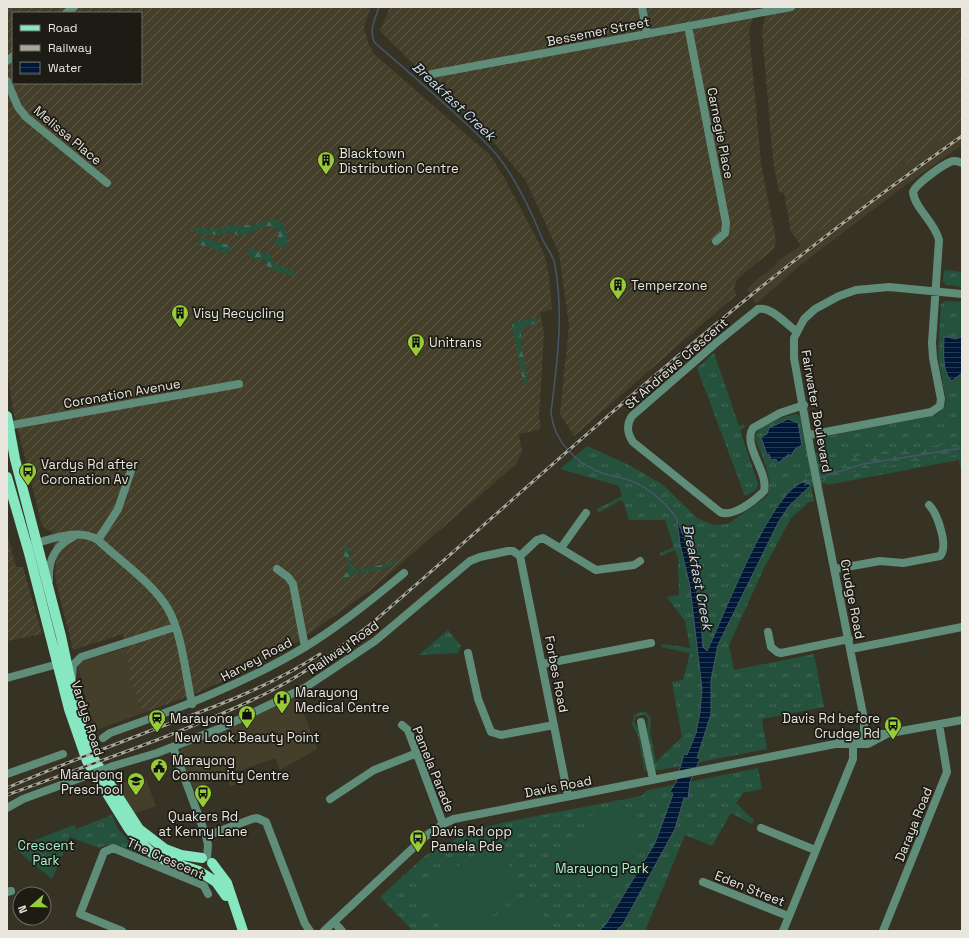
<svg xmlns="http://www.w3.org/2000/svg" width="969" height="938" viewBox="0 0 969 938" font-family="'Space Grotesk',sans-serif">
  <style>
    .built { fill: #443f2b }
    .industrial { fill: url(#industrial-furrows); fill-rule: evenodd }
    .grass { fill: url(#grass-tufts) }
    .forest { fill: url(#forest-firs) }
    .wetland { fill: url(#wetland-marsh) }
    .garden { fill: #25523d }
    .water { fill: url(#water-rules); stroke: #465667 }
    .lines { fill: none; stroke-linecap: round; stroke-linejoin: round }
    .stream { stroke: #465667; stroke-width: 1.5 }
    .minor { stroke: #608d79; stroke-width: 8 }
    .major { stroke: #87e7c0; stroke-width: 10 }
    .rail-casing { stroke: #a9a79c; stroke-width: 3 }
    .rail { stroke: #1c1b14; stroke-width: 1.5; stroke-dasharray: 4.5; stroke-linecap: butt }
    .minor-bridge { stroke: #608d79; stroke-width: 8 }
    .labels { text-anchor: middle; stroke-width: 3.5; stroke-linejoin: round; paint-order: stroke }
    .street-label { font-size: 13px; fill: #e8e6dd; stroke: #1c1b14 }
    .poi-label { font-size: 13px; fill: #e8e6dd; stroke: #1c1b14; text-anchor: start }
    .park-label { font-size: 13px; fill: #a5f4cb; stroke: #1c1b14 }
    .water-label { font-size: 14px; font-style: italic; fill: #cadef5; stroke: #1c1b14 }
  </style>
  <defs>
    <pattern id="industrial-furrows" width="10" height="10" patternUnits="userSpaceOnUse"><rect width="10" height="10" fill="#443f2b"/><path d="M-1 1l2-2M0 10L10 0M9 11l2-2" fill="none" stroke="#5f5b49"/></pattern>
    <pattern id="grass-tufts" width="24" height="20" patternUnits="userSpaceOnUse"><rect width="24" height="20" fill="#25523d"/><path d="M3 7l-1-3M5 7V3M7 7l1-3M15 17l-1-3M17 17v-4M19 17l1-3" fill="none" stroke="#456b59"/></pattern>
    <pattern id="forest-firs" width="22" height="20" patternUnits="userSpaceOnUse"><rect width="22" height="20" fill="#25523d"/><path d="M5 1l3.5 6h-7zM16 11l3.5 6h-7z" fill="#456b59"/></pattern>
    <pattern id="wetland-marsh" width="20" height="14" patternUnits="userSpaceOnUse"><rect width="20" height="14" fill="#25523d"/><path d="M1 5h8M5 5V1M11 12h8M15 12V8" fill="none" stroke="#456b59"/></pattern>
    <pattern id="water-rules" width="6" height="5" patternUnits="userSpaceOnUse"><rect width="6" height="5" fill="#001835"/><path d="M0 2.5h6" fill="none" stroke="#253a52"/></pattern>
  </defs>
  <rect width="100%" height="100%" fill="#363325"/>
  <path class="built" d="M962 124V145L899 190 798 267 756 304 747 289 756 280 775 266 777 261 796 249 900 168Z
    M126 648 131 677 129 678 143 713 97 730 88 708 77 663Z
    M297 695 317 749 280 770 275 758 239 771 243 781 230 787 226 777 194 789 179 754 181 748 260 714Z
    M136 778 138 782 146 779 156 806 132 814 115 786Z"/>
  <path class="industrial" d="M7 7H371L364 27 368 42 374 54 490 155 505 179 544 253 549 276 552 309 540 313 544 333 539 417 541 428 539 430 519 434 522 451 516 464 368 592 296 643 251 668 197 693 143 713 129 678 131 677 123 634 73 650 55 577 56 561 52 531 47 530 42 525 13 410 7 370ZM13 13H141V83H13Z
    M390 7H757L749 30 761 164 776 240 774 249 737 279 734 288 736 295 574 436 560 414 569 325 559 253 526 181 495 144 380 31Z
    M767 7H962V124L900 168 801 245 791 232 784 193 779 192 773 160 762 32Z
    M7 533 16 567H23L42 634 7 641Z"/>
  <path class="grass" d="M944 270 962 272V287L946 285 943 281Z
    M945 301 962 302V475L959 460 827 485V483L811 487 814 501 809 502 791 518 764 568 729 645 734 670 814 654 824 707 762 719 767 749 660 770H655L654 766 647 731 648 719 645 715H640L636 717 634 722 639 730 647 770 645 772 638 736 632 724 634 715 640 712H646L651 718 650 731 656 762 682 737 672 682 683 680 690 653 661 647 662 644 690 648 685 621 667 597 679 595 678 558 675 550 660 556 659 553 674 547 665 520H629L623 501H619L598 513 597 509 622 496 619 486 560 469 587 446 627 464 662 484 697 518 713 525 728 524 767 496C774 478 761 455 755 438 756 424 783 417 796 414L800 416 808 455 818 453 820 442 823 437 932 416C941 413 945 409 946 400L938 357 941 304Z
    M714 353 739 426 744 424 745 427 740 430 758 484 756 490 745 496 697 368Z
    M448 630 461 646 458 653 419 655Z
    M758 768 762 789 743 793 736 803 754 820 752 824 731 813 712 846 685 835 645 931H413L380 897 426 855 469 832 505 822 641 796 648 790Z
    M112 815 118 829 141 855C126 849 113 840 99 848L70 837 52 879 14 848 74 825 76 829Z"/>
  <path class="forest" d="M274 219 283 223C286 231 290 240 285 248H281L274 243 279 234C274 216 252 234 242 235 238 236 235 233 231 232 228 232 228 234 225 234 218 237 214 232 207 236L196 232H183L200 227 208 230 215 228 222 229 228 226 253 225Z
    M202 238 229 245 232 250 228 254 218 252 212 247 199 245 197 242Z
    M250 248 271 255 274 264 292 270 294 275 292 276 269 268 267 266 265 259H252L247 252Z
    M534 317 538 320 537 323 526 326 521 332V344L523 357 526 362 525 371 528 384 525 386 523 381 512 324C518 320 527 321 534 317Z
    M345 545 349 549 350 563 357 570 390 563 395 558 397 561C392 569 362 574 352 573L347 579 343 580V577L349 569 343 552Z"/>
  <path class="wetland" d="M962 443V454L847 473 811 485 803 482 800 483C838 448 912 449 962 443Z"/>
  <path class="garden" d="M614 803 637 817 630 829 607 815Z
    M592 814 604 815 625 831V835L632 840 634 838 644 841 643 847 610 903 567 878 561 863Z
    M494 842 525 889 462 931H442L417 894Z
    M529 893 554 931H473Z"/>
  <path class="water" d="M944 336 955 339 962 337V373L952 381C941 371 944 350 944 336Z
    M788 419 798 423 802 445 795 449 791 456 789 454 778 463 776 459 771 460 769 454 767 455 761 437 767 434 769 428Z
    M803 482 811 485 789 506 779 521 718 645 711 680V714L697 758 700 759 690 782 688 799 684 798 675 829 623 924 616 931H599L606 924 655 843 673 794 670 792 676 782 684 754 687 755 696 733 700 712 702 689 690 587 680 544 677 519C694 560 700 603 703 647L707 651C724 616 769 494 803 482Z"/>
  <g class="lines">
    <path class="stream" d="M379 7C375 20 368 31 375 43 404 68 432 92 459 117 475 132 491 146 503 163 519 186 532 213 542 238 546 248 553 254 555 265 564 317 557 362 551 413 554 442 577 465 605 474 614 477 625 478 634 482 650 489 669 505 678 521
      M819 478 863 464 962 448
      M805 485 814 479"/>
    <path class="minor" d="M642 7 647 34
      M66 13 74 7
      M688 26 726 223 725 233 716 241
      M7 61 13 56
      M432 74 791 7
      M7 81 18 107 26 117 107 183
      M796 331C786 324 771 306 758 309L716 343 632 416C626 425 627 433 633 442L720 512C733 518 755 500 764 491 769 472 742 446 753 428L780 413 804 405
      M7 426 239 384
      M809 435 931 412 940 406 941 399 933 358 932 343 939 240C935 222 915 209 913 192 916 184 941 166 950 162 954 160 958 161 962 163
      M98 540 118 509 133 465
      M32 544C53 539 78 528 98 540 120 561 153 583 168 609 182 633 186 677 192 704
      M561 548 586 513
      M520 556 568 796
      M520 556 537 540 543 538 596 570 634 565 640 561
      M277 569 288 577 293 584 305 647
      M835 569 880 561 903 563 940 556C949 546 937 513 929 505
      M49 580C48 560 55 546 73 537
      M768 632 771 647 777 652 781 653 849 639
      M851 649 962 627
      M468 653 478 699 491 732 501 735 554 725
      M543 664 651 643
      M72 677 73 665 81 657 175 627
      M7 678 58 664
      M641 722 653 779
      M402 725 408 730 443 824
      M864 732V719L811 453 794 358V338L804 319 815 309 839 296 856 290 889 287 962 294
      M874 734H885L962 720
      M103 738 110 733C178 709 243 684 305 647 340 626 373 599 404 573
      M836 744H868L885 735
      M173 747 206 836 208 845 207 857
      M113 766 157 753 221 728 306 687 375 641 470 561 480 557 508 551H513L520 556
      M7 774 63 754
      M330 799 374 770 417 753
      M7 808 23 799 83 777
      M761 828 815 850
      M206 836 252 819 257 818 266 822 305 924 310 931
      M703 882 788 916
      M7 892 11 891
      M334 922 342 931
      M122 931 80 914 104 852 113 848 198 883 204 886 208 894
      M324 931 427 835 443 824 454 819 835 744 844 740 861 736
      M783 931 853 759V745
      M883 931 947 772 939 724"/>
    <path class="major" d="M7 416 15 459 61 636 76 706 81 725 94 759 139 829 165 849 181 855 202 858
      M7 477 29 553 69 709 87 761 129 829 140 842 152 853 165 860 199 871
      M212 863 227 883 243 931
      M202 873 216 882 226 896"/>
    <g class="rail-casing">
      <path id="rail" d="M7 788C57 766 109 747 160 727 215 707 271 686 320 654
        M7 795C93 763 182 734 265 694 303 675 338 650 371 624 495 516 617 405 744 301 815 243 888 188 962 136"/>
    </g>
    <use href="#rail" class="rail"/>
    <path class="minor-bridge" d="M83 777 113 766"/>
  </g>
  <defs>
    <g id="building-pin" transform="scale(0.9)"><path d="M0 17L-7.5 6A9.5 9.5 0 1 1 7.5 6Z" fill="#97cc38" stroke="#1c1b14"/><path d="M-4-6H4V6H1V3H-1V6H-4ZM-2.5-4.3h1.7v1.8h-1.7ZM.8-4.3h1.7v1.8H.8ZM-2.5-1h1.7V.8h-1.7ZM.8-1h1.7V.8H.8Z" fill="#111"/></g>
    <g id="bus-pin" transform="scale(0.9)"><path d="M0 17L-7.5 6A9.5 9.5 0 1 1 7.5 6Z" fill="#97cc38" stroke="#1c1b14"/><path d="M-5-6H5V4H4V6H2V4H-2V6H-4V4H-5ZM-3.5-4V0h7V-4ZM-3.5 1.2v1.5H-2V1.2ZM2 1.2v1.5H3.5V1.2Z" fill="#111"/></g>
    <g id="hospital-pin" transform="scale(0.9)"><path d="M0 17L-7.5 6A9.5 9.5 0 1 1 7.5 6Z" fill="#97cc38" stroke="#1c1b14"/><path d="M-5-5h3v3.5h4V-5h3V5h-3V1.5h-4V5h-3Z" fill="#111"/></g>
    <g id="shop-pin" transform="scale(0.9)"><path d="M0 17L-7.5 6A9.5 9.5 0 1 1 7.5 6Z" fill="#97cc38" stroke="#1c1b14"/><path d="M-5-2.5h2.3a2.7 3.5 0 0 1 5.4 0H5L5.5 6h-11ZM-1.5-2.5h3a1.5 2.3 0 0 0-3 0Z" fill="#111"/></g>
    <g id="station-pin" transform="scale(0.9)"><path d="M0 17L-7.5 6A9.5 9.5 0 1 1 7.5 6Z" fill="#97cc38" stroke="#1c1b14"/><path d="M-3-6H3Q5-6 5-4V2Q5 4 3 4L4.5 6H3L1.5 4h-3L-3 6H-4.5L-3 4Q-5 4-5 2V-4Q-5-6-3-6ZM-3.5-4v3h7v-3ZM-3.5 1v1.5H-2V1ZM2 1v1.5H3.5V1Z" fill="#111"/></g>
    <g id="civic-pin" transform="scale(0.9)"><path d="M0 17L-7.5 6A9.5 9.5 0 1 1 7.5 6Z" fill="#97cc38" stroke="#1c1b14"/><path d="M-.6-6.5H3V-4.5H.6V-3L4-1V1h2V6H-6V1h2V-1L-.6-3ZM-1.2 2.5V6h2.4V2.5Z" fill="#111"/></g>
    <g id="school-pin" transform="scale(0.9)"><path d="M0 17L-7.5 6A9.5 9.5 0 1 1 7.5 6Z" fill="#97cc38" stroke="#1c1b14"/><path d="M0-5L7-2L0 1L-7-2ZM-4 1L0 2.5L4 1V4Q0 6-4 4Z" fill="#111"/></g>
  </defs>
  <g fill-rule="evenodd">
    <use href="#building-pin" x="326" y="160"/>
    <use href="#building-pin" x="618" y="285"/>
    <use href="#building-pin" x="180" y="313"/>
    <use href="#building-pin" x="416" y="342"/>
    <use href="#bus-pin" x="28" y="471"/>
    <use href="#hospital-pin" x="282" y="699"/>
    <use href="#shop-pin" x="247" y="714"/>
    <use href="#station-pin" x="157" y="718"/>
    <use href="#bus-pin" x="893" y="725"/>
    <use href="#civic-pin" x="159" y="767"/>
    <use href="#school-pin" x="136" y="781"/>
    <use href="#bus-pin" x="203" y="793"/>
    <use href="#bus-pin" x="418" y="838"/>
  </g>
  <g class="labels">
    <g class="street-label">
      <text transform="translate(598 31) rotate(-11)" y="5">Bessemer Street</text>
      <text transform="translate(721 133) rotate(79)" y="5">Carnegie Place</text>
      <text transform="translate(68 135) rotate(40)" y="5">Melissa Place</text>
      <text transform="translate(676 363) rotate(-41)" y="5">St Andrews Crescent</text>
      <text transform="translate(122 393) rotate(-10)" y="5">Coronation Avenue</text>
      <text transform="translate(817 411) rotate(80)" y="5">Fairwater Boulevard</text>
      <text transform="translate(853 599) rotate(79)" y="5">Crudge Road</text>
      <text transform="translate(343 647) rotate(-35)" y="5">Railway Road</text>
      <text transform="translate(256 659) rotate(-28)" y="5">Harvey Road</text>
      <text transform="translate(557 674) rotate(79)" y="5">Forbes Road</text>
      <text transform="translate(88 718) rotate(72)" y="5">Vardys Road</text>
      <text transform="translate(434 769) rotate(68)" y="5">Pamela Parade</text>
      <text transform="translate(558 786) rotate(-11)" y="5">Davis Road</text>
      <text transform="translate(913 824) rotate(-68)" y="5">Daraya Road</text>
      <text transform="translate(166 858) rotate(24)" y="5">The Crescent</text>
      <text transform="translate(750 888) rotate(22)" y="5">Eden Street</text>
    </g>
    <g class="poi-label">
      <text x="339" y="158">Blacktown<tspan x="339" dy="15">Distribution Centre</tspan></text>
      <text x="631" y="290">Temperzone</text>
      <text x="193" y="318">Visy Recycling</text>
      <text x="429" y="347">Unitrans</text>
      <text x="41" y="469">Vardys Rd after<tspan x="41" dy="15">Coronation Av</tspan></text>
      <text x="295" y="697">Marayong<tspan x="295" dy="15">Medical Centre</tspan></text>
      <text x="170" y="723">Marayong</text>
      <text x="880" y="723" text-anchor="end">Davis Rd before<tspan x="880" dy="15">Crudge Rd</tspan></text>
      <text x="247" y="742" text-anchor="middle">New Look Beauty Point</text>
      <text x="172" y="765">Marayong<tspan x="172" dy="15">Community Centre</tspan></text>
      <text x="123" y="779" text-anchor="end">Marayong<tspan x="123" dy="15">Preschool</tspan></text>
      <text x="203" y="821" text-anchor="middle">Quakers Rd<tspan x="203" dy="15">at Kenny Lane</tspan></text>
      <text x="431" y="836">Davis Rd opp<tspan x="431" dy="15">Pamela Pde</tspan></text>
    </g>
    <g class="park-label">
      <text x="46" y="850">Crescent<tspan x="46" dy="15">Park</tspan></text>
      <text x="602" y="873">Marayong Park</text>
    </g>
    <g class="water-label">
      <text transform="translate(454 101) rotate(43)" y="5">Breakfast Creek</text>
      <text transform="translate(698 577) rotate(79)" y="5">Breakfast Creek</text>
    </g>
  </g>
  <rect width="969" height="938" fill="none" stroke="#e8e6dd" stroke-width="16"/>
  <rect x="12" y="12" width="130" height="72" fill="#1c1b14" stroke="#6e6c64"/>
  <rect x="20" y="25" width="20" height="6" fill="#87e7c0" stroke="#6e6c64"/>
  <text x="48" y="32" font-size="12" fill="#e8e6dd">Road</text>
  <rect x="20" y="45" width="20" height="6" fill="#a9a79c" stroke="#6e6c64"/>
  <text x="48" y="52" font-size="12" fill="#e8e6dd">Railway</text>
  <rect x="20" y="62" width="20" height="12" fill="url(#water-rules)" stroke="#6e6c64"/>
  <text x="48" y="72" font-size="12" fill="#e8e6dd">Water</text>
  <g transform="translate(32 906) rotate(250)"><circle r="19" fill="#1c1b14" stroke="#6e6c64"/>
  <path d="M0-3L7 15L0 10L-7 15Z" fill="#97cc38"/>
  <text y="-6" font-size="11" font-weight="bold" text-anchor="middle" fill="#e8e6dd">N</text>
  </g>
</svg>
